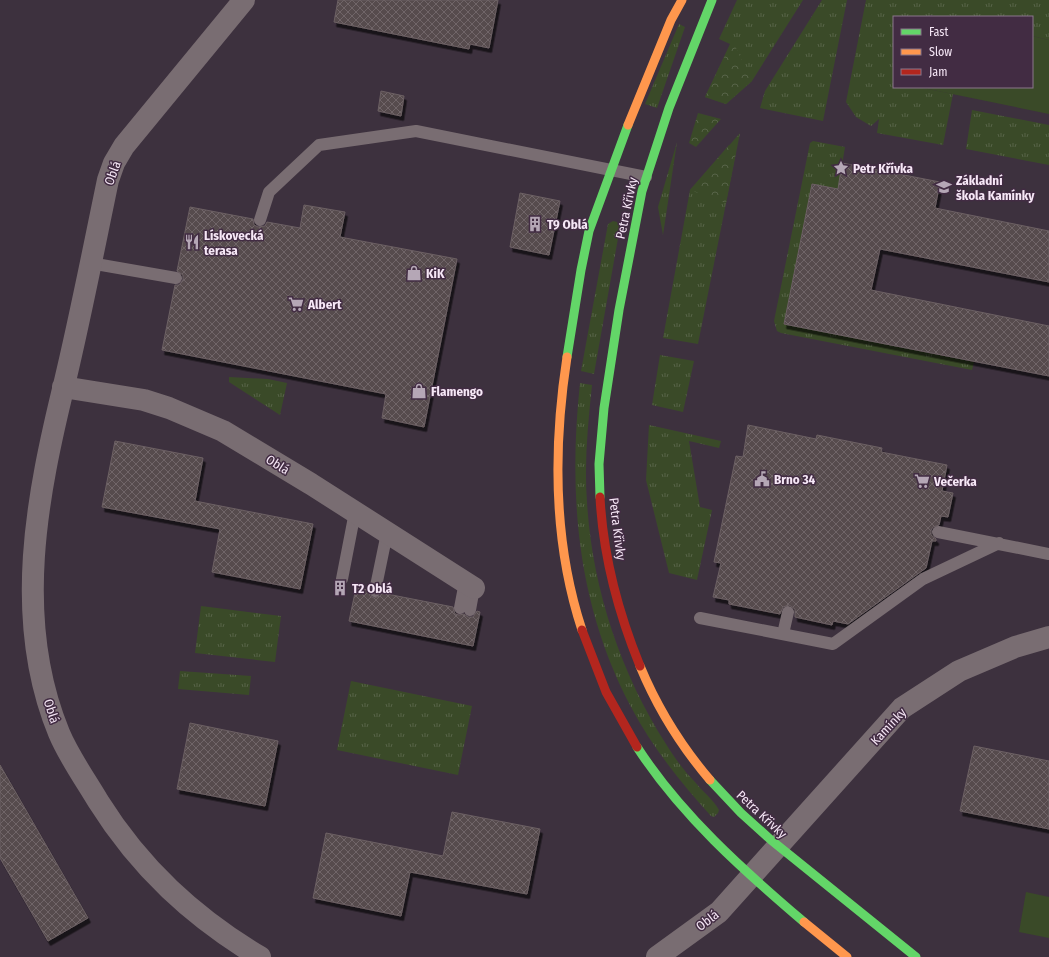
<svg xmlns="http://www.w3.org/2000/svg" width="1049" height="957" viewBox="0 0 1049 957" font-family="'Fira Sans Condensed',sans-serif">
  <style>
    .grass { fill: url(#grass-tufts) }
    .forest { fill: url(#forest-crowns) }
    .pitch { fill: #3a4a28 }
    .building { fill: url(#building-cross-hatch); stroke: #6c6063; filter: url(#shadow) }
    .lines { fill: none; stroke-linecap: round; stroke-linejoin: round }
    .lane { stroke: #796d72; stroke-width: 12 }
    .street { stroke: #796d72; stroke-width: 22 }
    .fast { stroke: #63d668; stroke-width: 9 }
    .slow { stroke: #ff974d; stroke-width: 9 }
    .jam { stroke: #b3261e; stroke-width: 9 }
    .labels { text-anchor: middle; stroke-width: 3; stroke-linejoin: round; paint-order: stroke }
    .poi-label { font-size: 13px; font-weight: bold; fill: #f6e7f6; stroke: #422c43; text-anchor: start }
    .street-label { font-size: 13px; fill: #f6e7f6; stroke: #422c43 }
  </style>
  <defs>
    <pattern id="grass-tufts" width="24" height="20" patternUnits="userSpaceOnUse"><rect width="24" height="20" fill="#3a4a28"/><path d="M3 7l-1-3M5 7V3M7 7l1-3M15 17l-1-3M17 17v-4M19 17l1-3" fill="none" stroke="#576448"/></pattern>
    <pattern id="forest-crowns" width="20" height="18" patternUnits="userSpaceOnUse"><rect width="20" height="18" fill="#3a4a28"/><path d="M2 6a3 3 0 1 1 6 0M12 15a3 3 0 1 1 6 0" fill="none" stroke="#576448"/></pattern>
    <pattern id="building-cross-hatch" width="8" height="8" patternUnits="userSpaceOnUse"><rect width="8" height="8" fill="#564b4e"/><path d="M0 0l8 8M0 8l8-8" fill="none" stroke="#6f6568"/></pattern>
    <filter id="shadow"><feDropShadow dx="2.5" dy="4.5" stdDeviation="0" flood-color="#0009"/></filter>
  </defs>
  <rect width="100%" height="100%" fill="#3d313e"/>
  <path class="grass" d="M737 0H803L752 81 726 104 705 97 730 44 719 39Z
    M822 0H847L823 121 760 108 765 91Z
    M866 0H1049V40L1032 36V17H939L930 15V17H894V87H918L953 94 943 145 877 133 879 119 871 126 856 117 846 102Z
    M679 24 685 27 657 108 645 104Z
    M972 110 1049 125V165L966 149Z
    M740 133 698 344 663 338 690 190Z
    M813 141 845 147 838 189 812 184 784 324 974 362 972 370 781 333 777 331 774 321 810 143Z
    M677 142 663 235 658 207Z
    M613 221 617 222 620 227 594 374 581 371 608 224Z
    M660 355 694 361 683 412 652 405Z
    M229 377 268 379 287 383 280 415 229 382Z
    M580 383 592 385C588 424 584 463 587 502 592 587 620 672 666 744 674 757 684 771 695 782 702 791 713 799 719 810L718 813 714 817 711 816C681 783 652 747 631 707 577 605 568 495 580 383Z
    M649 425 721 441 719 448 689 441 700 507 712 510 697 580 669 573 646 480Z
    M201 606 281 616 275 662 195 653Z
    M180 671 251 676 249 695 178 689Z
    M351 681 472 706 458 775 337 750Z"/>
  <path class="forest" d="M730 45 735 46 752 81 726 104 705 97Z
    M698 113 721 119 696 147 689 143Z
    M729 145 736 152 726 203 690 190Z"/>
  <path class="pitch" d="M1032 36 1049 40V114L918 87H1032Z
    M1026 892 1049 897V938L1019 932Z"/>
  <path class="building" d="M338 0H498L489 48 470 44 469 49 334 22Z
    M381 91 404 96 401 116 378 111Z
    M842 163 940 182 935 208 1049 231V282L880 249 871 290 1049 326V376L784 324 812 184 838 189Z
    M520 193 560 201 549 255 510 247Z
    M304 205 345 212 340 237 457 259 424 427 382 418 386 394 162 350 175 285H179L183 280V275L177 271 190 207 253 219 254 225 258 227 265 226 267 222 300 228Z
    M748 425 816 439 817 435 882 448 881 452 947 465 942 491 953 493 948 517 941 516 939 525 933 527 931 530V535L936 539V541H932L926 568 848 624 833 621 832 625 795 617V609L789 605 783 607 780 614 729 604V600L713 597 721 563 714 562 736 456 743 457Z
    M115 441 203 458 195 501 313 524 300 589 212 572 220 529 102 507Z
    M356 588 368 590 370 596 374 598 380 596 382 593 453 607 455 614 459 615 464 614 468 617H473L477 611 480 612 473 646 349 621Z
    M190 723 278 741 265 806 177 789Z
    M974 746 1049 761V829L960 811Z
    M0 765 88 918 48 941 0 858Z
    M452 812 540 829 527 894 410 872 401 916 313 898 326 833 443 856Z"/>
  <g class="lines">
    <path class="lane" d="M260 220 269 192 319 145 416 131 646 177
      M90 263 176 278
      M938 532 1049 554
      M342 579 355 512
      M375 591 387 533
      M460 608 465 582
      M470 610 474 588
      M700 618 833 644 923 579 999 543
      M783 634 788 612"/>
    <path class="street" d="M244 0 124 146 114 163 108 180C94 247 81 314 65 381 37 495 12 619 59 733 69 757 85 779 98 801 140 868 193 917 260 957
      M63 387 144 400 169 408 223 431 311 484 474 588
      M657 957 719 912 902 708 959 671 1015 647 1049 637"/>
    <path class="fast" d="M567 357 581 270 589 231 628 125
      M600 497 599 464 604 408 619 310 642 191 669 108 712 0
      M637 747C681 815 743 870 804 922
      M710 780 741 813 771 840 916 957"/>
    <path class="slow" d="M628 125 671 20 682 0
      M567 357C553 448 553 542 582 630
      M640 666C657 707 681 746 710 780
      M804 922 847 957"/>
    <path class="jam" d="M600 497C603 555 618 612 640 666
      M582 630 606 692 637 747"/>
  </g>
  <defs>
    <g id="sight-bare" transform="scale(1.2)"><path d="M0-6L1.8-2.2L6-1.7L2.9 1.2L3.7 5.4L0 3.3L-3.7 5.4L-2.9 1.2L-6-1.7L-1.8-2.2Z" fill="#b5a7b6" stroke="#422c43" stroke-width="2.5" paint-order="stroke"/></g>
    <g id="school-bare" transform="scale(1.2)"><path d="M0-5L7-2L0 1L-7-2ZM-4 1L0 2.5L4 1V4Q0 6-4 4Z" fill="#b5a7b6" stroke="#422c43" stroke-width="2.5" paint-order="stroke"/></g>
    <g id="building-bare" transform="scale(1.2)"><path d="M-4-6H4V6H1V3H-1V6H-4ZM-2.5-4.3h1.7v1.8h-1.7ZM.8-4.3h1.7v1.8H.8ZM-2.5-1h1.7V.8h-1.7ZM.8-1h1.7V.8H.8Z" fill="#b5a7b6" stroke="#422c43" stroke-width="2.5" paint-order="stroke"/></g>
    <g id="restaurant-bare" transform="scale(1.2)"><path d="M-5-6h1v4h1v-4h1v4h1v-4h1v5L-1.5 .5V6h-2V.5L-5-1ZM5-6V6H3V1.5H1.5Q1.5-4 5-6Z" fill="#b5a7b6" stroke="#422c43" stroke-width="2.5" paint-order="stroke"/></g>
    <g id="shop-bare" transform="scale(1.2)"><path d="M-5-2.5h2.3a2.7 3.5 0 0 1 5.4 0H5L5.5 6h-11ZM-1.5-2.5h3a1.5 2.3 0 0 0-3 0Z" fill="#b5a7b6" stroke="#422c43" stroke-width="2.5" paint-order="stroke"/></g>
    <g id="supermarket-bare" transform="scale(1.2)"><path d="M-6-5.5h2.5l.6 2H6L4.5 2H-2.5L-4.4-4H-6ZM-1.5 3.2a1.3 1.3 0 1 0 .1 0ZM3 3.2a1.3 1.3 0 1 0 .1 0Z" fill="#b5a7b6" stroke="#422c43" stroke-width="2.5" paint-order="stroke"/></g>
    <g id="civic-bare" transform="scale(1.2)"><path d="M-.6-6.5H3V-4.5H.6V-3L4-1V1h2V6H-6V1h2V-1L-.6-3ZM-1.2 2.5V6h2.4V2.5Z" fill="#b5a7b6" stroke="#422c43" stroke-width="2.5" paint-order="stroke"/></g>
  </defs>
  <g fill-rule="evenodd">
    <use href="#sight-bare" x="841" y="168"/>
    <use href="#school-bare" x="944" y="187"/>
    <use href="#building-bare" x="535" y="224"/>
    <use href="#restaurant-bare" x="192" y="242"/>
    <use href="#shop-bare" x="414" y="273"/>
    <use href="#supermarket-bare" x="296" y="304"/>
    <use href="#shop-bare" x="419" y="391"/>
    <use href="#civic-bare" x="762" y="479"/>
    <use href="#supermarket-bare" x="922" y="481"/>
    <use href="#building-bare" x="340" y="588"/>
  </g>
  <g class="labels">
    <g class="poi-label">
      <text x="853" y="173">Petr Křívka</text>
      <text x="956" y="185">Základní<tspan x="956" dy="15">škola Kamínky</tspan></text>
      <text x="547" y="229">T9 Oblá</text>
      <text x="204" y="240">Lískovecká<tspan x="204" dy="15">terasa</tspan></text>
      <text x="426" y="278">KiK</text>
      <text x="308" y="309">Albert</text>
      <text x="431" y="396">Flamengo</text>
      <text x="774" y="484">Brno 34</text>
      <text x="934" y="486">Večerka</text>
      <text x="352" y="593">T2 Oblá</text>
    </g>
    <g class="street-label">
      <text transform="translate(112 173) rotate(-70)" y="5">Oblá</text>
      <text transform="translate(626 208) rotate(-78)" y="5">Petra Křivky</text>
      <text transform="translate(278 464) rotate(32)" y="5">Oblá</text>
      <text transform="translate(618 529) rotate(83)" y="5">Petra Křivky</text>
      <text transform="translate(52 711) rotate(72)" y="5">Oblá</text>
      <text transform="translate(888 726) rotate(-47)" y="5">Kamínky</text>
      <text transform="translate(762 814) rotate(43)" y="5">Petra Křivky</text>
      <text transform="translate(707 920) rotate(-38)" y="5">Oblá</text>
    </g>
  </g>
  <rect x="893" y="16" width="140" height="72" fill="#422c43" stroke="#8a778b"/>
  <rect x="901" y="29" width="20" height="6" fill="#63d668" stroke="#8a778b"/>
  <text x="929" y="36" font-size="12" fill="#f6e7f6">Fast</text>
  <rect x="901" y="49" width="20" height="6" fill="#ff974d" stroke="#8a778b"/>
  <text x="929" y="56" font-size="12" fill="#f6e7f6">Slow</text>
  <rect x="901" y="69" width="20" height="6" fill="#b3261e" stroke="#8a778b"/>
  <text x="929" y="76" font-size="12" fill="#f6e7f6">Jam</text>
</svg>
